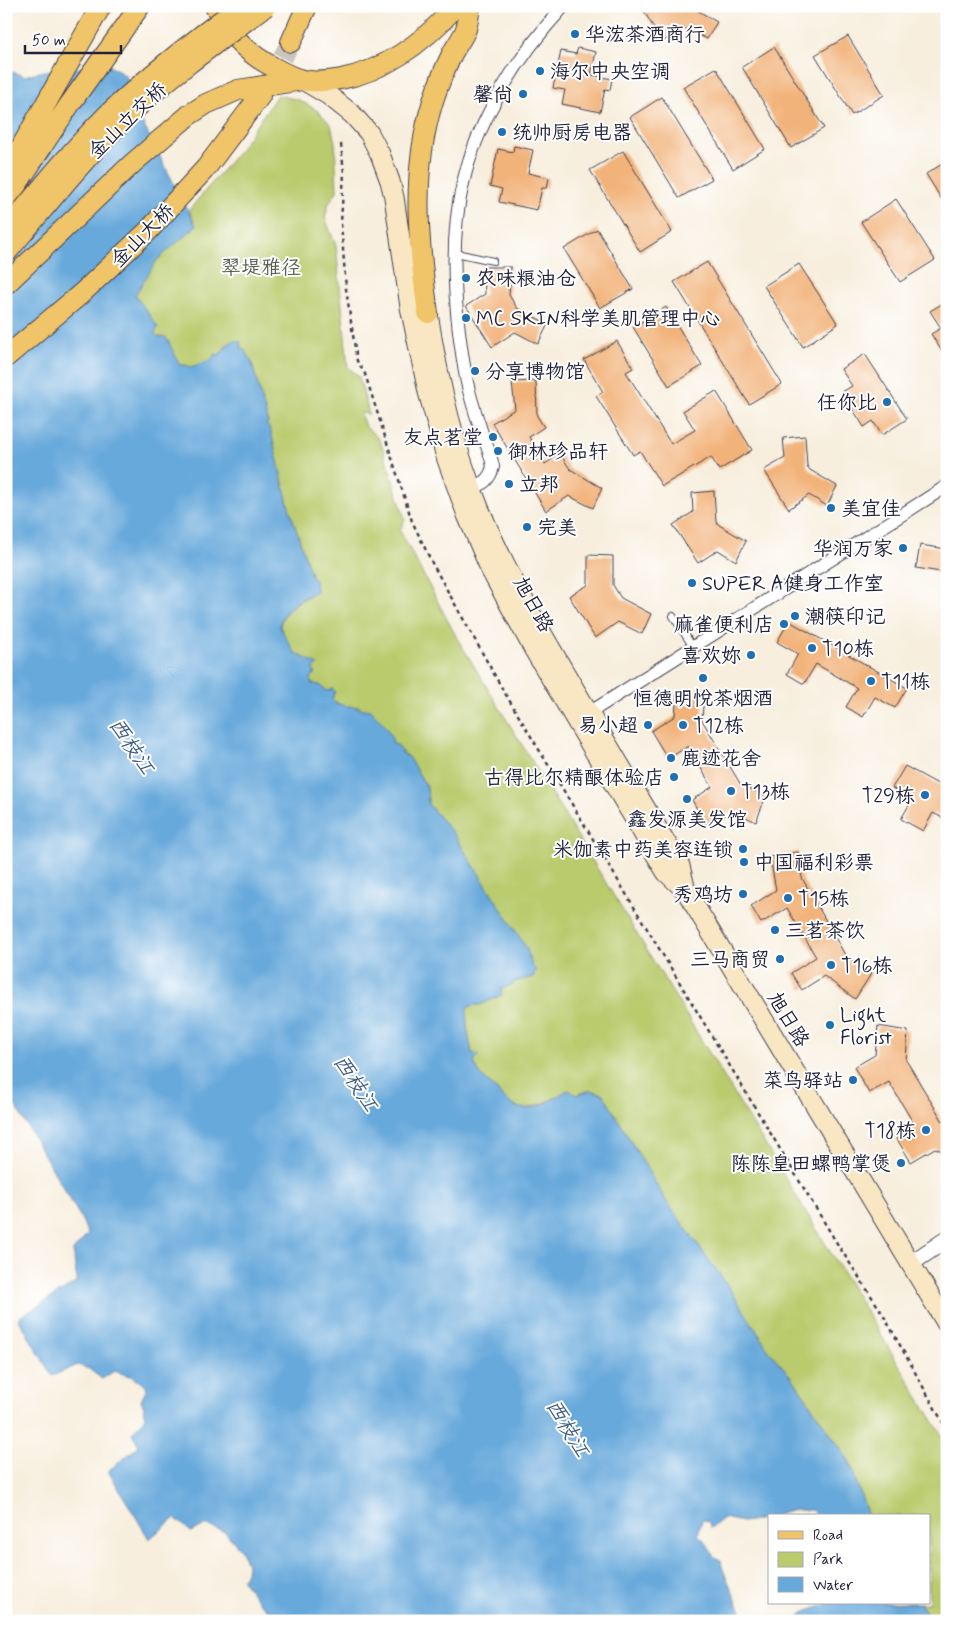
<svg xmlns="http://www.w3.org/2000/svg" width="953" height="1627" viewBox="0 0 953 1627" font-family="Mynerve,'LXGW WenKai TC',sans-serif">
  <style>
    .green { fill: #bacb6d; stroke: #6e7654 }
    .water { fill: #67a9db; stroke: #44668b }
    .building { fill: #f2b37a }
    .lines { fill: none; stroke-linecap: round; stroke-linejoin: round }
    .primary-tunnel { stroke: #ccc5bd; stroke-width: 20; stroke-dasharray: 20 10; stroke-linecap: butt }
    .service-casing { stroke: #424153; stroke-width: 8 }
    .minor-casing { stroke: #424153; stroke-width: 14 }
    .tertiary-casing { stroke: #424153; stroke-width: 18 }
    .secondary-casing { stroke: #424153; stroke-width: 21 }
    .primary-casing { stroke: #424153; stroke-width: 22 }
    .path { stroke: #424153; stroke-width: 2.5; stroke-dasharray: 4 4; stroke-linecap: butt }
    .service { stroke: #fff; stroke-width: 6 }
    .minor { stroke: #fff; stroke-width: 12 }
    .tertiary { stroke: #fff; stroke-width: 16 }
    .secondary { stroke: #f9e7c3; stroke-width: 19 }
    .primary { stroke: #f0c469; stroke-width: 20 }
    .primary-bridge-casing { stroke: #424153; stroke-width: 22; stroke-linecap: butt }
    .primary-bridge { stroke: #f0c469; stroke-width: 20 }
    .poi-dot { fill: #1f6fb2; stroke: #fff; stroke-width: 2 }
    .labels { text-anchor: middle; stroke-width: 4; stroke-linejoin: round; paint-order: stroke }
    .poi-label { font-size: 20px; fill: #22223b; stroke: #fff; text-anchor: start }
    .street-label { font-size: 20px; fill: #22223b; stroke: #fff }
    .park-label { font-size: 20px; fill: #575d4c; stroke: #fff }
    .water-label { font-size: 21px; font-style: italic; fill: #415f83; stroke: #fff }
  </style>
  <rect width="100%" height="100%" fill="#fff"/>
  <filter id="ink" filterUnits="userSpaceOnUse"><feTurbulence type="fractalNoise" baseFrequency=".02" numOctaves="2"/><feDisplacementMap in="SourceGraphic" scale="10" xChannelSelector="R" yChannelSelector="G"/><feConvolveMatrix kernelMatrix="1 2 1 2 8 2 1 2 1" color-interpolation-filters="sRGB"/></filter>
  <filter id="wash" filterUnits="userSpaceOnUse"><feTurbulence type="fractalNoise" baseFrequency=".0096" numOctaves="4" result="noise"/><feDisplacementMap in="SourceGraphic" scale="20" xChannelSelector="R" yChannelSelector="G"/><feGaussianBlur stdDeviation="1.12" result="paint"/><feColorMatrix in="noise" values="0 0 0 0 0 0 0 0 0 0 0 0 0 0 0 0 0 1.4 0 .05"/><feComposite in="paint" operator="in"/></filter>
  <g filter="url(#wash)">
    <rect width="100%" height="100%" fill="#f7eedd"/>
    <path class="green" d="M277 95 299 100 318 111 331 125 335 143 337 191 328 205 325 218 336 246 348 367 359 377 369 414 360 413 365 426 380 440 405 519 400 531 457 638 947 1444V1621H932L920 1603H929V1516H868L849 1461 793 1379 770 1352 730 1289 666 1201 603 1094 590 1090 577 1095 568 1090C556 1097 534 1111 520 1108 510 1106 500 1094 493 1086 485 1080 476 1071 474 1061L477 1056 472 1054 467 1028 466 1008 474 1005H480L501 995 502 988 513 985 514 982 533 977 527 949 453 833 428 804 427 787 408 757 393 744 380 721 358 706C350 709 338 705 332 699L333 689 327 691 320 685 312 684 310 679 312 669 317 665 294 652 280 627C284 608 296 604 311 594L316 593 315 581 311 575 288 504 270 428 266 425 268 422 251 360 236 341 226 345C219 360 205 362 191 367L185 365H180L166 338 157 337 155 334 156 330 135 295 157 260 196 226 189 210 239 151Z"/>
    <path class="water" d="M103 66 111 67 120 71 128 79 134 101 144 126 196 226 157 260 135 295 158 327 155 334 158 337H166L180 365H185L191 367 211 360 215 354 219 355C226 349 229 337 241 342V349H244L251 360 268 422 266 425 270 428 288 504 311 575 315 581 316 593C306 595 288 607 283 616 281 619 280 624 280 627L294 652 318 665 313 669 315 673 310 679 312 684 320 685 327 691 333 689 335 691 332 699 337 704 371 710C379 719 392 731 393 744L398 745 402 753 408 757 427 787 428 804 453 833 527 949 532 966 536 970 533 977 514 982 513 985 502 988 501 995 480 1005H474L467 1008V1028L472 1053 478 1055 474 1062C476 1071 485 1080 493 1087 500 1094 510 1106 520 1108 536 1112 555 1097 568 1090L577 1095 590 1090 603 1094 666 1201 730 1289 770 1352 793 1379 849 1461 868 1516H817L811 1510H794L758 1520 742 1522 724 1518 711 1528 708 1521 702 1520 698 1534 706 1542 714 1557 721 1560 722 1567 740 1609 748 1621H280L258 1601 242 1580 246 1573 247 1563 240 1549 225 1532 205 1525 191 1532 175 1518 149 1539 108 1471 139 1446 132 1433C144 1419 149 1419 141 1400L147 1387 133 1377 114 1371 102 1379 89 1369 78 1365 52 1376 18 1318 77 1282 73 1251 88 1234 81 1218 6 1090V70L25 76 44 71Z
      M830 1603H920L932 1621H792L805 1612Z"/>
    <g id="blocks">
      <path class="building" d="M641 6H690L717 22 707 39 684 28 662 42Z
        M848 36 884 95 852 115 815 55Z
        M774 47 824 128 791 148 742 67Z
        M578 48 596 52 591 75 612 79 610 90 605 89 600 112 562 104 565 90 553 88 561 51 576 54Z
        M716 68 765 149 733 169 683 87Z
        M662 97 712 179 679 198 630 117Z
        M514 146 533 150 528 173 549 178 547 188H542L537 210 499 202 502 189 490 186 498 149 513 152Z
        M623 151 672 232 640 252 590 170Z
        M947 161V208L926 174Z
        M896 199 935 260 900 282 861 222Z
        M597 229 633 289 600 308 564 249Z
        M707 262 782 384 749 404 674 282Z
        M799 264 838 324 803 347 764 286Z
        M484 267H511L509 295 517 308 548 324 538 344 515 332 492 347 466 306 485 294Z
        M947 301V359L931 334 941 328 930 311Z
        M666 307 702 366 669 386 633 327Z
        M617 341 633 368 626 372 671 444 695 430 683 411 716 391 752 450 719 470 711 457 662 486 640 451 633 455 596 396 603 392 584 360Z
        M865 354 907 419 882 435 873 421 864 427 842 392 852 386 841 369Z
        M536 381 537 416 544 427 529 437 545 464 560 454 570 469 602 488 593 508 569 496 546 511 492 423 515 409 512 382Z
        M805 436 807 466 810 470 837 486 827 506 809 495 789 509 764 470 785 458 783 438Z
        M714 491 716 521 719 525 746 541 736 561 718 550 698 563 673 525 693 512 692 493Z
        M920 545 947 549V573L916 568Z
        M588 555 613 556V585L621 598 651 614 642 634 618 622 595 638 569 596 588 585Z
        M789 621 907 688 895 708 875 697 863 717 846 707 857 688 816 664 804 684 787 674 798 654 777 642Z
        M677 691 704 692 702 720 741 785 766 796 756 822 733 811 707 826 692 800 712 787 688 746 668 759 651 731 675 716Z
        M905 766 947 789V820L933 813 923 831 901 819 912 800 892 788Z
        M798 852 802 878 845 955 871 974 855 999 824 976 802 990 791 973 816 957 787 908 761 923 751 906 776 890 770 857Z
        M878 1026 908 1031 906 1060 942 1120 947 1122V1153L935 1148 911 1162 895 1136 914 1124 889 1082 869 1093 854 1067 875 1055Z"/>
    </g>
  </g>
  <g filter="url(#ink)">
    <use href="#blocks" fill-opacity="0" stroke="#424153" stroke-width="1"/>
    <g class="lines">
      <path class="primary-tunnel" d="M268 84 291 42"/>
      <g class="service-casing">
        <path id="service" d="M456 253 493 261
          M673 616 693 647"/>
      </g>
      <g class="minor-casing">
        <path id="minor" d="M472 488C483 485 490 479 493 467 491 453 484 440 480 427 474 409 468 391 465 372 455 314 449 241 463 183 478 118 519 55 564 6
          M589 713 947 486"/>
      </g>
      <g class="tertiary-casing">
        <path id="tertiary" d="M910 1264 947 1239"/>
      </g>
      <g class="secondary-casing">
        <path id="secondary" d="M303 80 328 95 352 114 369 133 380 154 390 181 394 197 410 307 428 392 446 457 467 515 491 571 534 650 666 872 686 891 947 1324
          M428 313C438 380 454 447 480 510 510 580 548 645 587 710 618 762 649 814 680 866L686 891"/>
      </g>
      <g class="primary-casing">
        <path id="primary" d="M215 6C228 34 247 54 275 68 284 73 293 78 303 80 315 83 329 81 341 79 388 70 425 41 456 6
          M291 42 307 6
          M6 174 101 6
          M6 201 70 104 140 6
          M6 284 133 163 189 115 206 104 238 90 303 80
          M428 313C418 242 411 171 433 101 438 85 445 68 453 52 457 45 463 37 466 29 468 22 469 13 470 6
          M6 357 82 293 148 231 206 168 260 96"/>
      </g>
      <path class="path" d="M341 144 344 173 341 223 346 289 357 361 365 374 412 521 432 563 503 690 838 1245 881 1311 947 1430"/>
      <use href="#service" class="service"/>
      <use href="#minor" class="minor"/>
      <use href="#tertiary" class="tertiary"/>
      <use href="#secondary" class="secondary"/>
      <use href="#primary" class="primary"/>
      <g class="primary-bridge-casing">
        <path id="primary-bridge" d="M6 231C38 192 70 152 106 116 148 76 194 40 241 6
          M6 253C47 205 86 155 132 112 173 73 220 40 266 6"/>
      </g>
      <use href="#primary-bridge" class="primary-bridge"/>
    </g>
  </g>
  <g class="poi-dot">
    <circle cx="575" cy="34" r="5"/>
    <circle cx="540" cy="71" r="5"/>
    <circle cx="523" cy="94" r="5"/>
    <circle cx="502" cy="132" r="5"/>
    <circle cx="466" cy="278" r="5"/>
    <circle cx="466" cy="318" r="5"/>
    <circle cx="475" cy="371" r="5"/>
    <circle cx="887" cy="402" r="5"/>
    <circle cx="493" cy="437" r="5"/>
    <circle cx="498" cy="451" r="5"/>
    <circle cx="509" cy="484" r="5"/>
    <circle cx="831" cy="508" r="5"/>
    <circle cx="527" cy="527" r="5"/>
    <circle cx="903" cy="548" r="5"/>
    <circle cx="692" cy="583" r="5"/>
    <circle cx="795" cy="616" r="5"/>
    <circle cx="784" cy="624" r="5"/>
    <circle cx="812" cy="648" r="5"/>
    <circle cx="751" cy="655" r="5"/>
    <circle cx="703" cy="678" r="5"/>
    <circle cx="871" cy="681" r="5"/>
    <circle cx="648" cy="725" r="5"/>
    <circle cx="683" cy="725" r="5"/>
    <circle cx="671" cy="758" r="5"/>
    <circle cx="674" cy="777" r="5"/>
    <circle cx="731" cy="791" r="5"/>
    <circle cx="925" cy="795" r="5"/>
    <circle cx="687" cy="799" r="5"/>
    <circle cx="743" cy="849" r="5"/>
    <circle cx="744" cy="862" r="5"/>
    <circle cx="743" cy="894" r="5"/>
    <circle cx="788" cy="898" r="5"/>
    <circle cx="775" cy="930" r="5"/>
    <circle cx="780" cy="959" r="5"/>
    <circle cx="831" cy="965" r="5"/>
    <circle cx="830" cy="1025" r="5"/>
    <circle cx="853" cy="1080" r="5"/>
    <circle cx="926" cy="1130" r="5"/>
    <circle cx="901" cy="1163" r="5"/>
  </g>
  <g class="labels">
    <g class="poi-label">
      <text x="585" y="41">华浤茶酒商行</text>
      <text x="550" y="78">海尔中央空调</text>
      <text x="513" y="101" text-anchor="end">馨尚</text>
      <text x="512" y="139">统帅厨房电器</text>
      <text x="476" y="285">农味粮油仓</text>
      <text x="476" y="325">MC SKIN科学美肌管理中心</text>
      <text x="485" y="378">分享博物馆</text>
      <text x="877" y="409" text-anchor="end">任你比</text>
      <text x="483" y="444" text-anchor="end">友点茗堂</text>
      <text x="508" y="458">御林珍品轩</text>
      <text x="519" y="491">立邦</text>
      <text x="841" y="515">美宜佳</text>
      <text x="537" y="534">完美</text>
      <text x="893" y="555" text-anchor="end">华润万家</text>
      <text x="702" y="590">SUPER A健身工作室</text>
      <text x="805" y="623">潮筷印记</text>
      <text x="774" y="631" text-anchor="end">麻雀便利店</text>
      <text x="822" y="655">T10栋</text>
      <text x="741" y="662" text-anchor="end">喜欢妳</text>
      <text x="881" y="688">T11栋</text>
      <text x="703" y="705" text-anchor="middle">恒德明悦茶烟酒</text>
      <text x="638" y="732" text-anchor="end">易小超</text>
      <text x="693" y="732">T12栋</text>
      <text x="681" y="765">鹿迹花舍</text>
      <text x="664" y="784" text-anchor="end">古得比尔精酿体验店</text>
      <text x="741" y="798">T13栋</text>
      <text x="915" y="802" text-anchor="end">T29栋</text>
      <text x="687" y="826" text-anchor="middle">鑫发源美发馆</text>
      <text x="733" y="856" text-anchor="end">米伽素中药美容连锁</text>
      <text x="754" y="869">中国福利彩票</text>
      <text x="733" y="901" text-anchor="end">秀鸡坊</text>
      <text x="798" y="905">T15栋</text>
      <text x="785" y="937">三茗茶饮</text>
      <text x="770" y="966" text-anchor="end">三马商贸</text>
      <text x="841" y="972">T16栋</text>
      <text x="840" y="1021">Light<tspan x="840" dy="23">Florist</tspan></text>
      <text x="843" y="1087" text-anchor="end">菜鸟驿站</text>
      <text x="916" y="1137" text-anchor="end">T18栋</text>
      <text x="891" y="1170" text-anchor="end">陈陈皇田螺鸭掌煲</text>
    </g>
    <g class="street-label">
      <text transform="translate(127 120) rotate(-44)" y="7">金山立交桥</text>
      <text transform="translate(142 235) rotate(-45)" y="7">金山大桥</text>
      <text transform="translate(534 604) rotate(61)" y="7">旭日路</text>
      <text transform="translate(789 1019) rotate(59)" y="7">旭日路</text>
    </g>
    <g class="park-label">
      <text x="261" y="274">翠堤雅径</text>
    </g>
    <g class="water-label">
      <text transform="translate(132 746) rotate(56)" y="7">西枝江</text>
      <text transform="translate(356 1083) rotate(57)" y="7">西枝江</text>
      <text transform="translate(568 1428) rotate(59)" y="7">西枝江</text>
    </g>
  </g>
  <rect width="953" height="1627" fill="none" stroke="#fff" stroke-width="25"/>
  <rect x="768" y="1514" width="162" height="90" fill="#ffffff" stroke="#a7a7b1"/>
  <rect x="778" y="1531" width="25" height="8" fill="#f0c469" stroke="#a7a7b1"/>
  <text x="813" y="1540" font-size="15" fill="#22223b">Road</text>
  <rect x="778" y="1552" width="25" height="15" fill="#bacb6d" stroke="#a7a7b1"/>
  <text x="813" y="1564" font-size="15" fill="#22223b">Park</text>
  <rect x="778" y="1577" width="25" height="15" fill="#67a9db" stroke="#a7a7b1"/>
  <text x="813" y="1590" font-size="15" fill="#22223b">Water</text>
  <path d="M25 45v8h96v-8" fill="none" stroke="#22223b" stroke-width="2.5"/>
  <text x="32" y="45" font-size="15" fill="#22223b" stroke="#ffffff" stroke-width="4" paint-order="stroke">50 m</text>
</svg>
